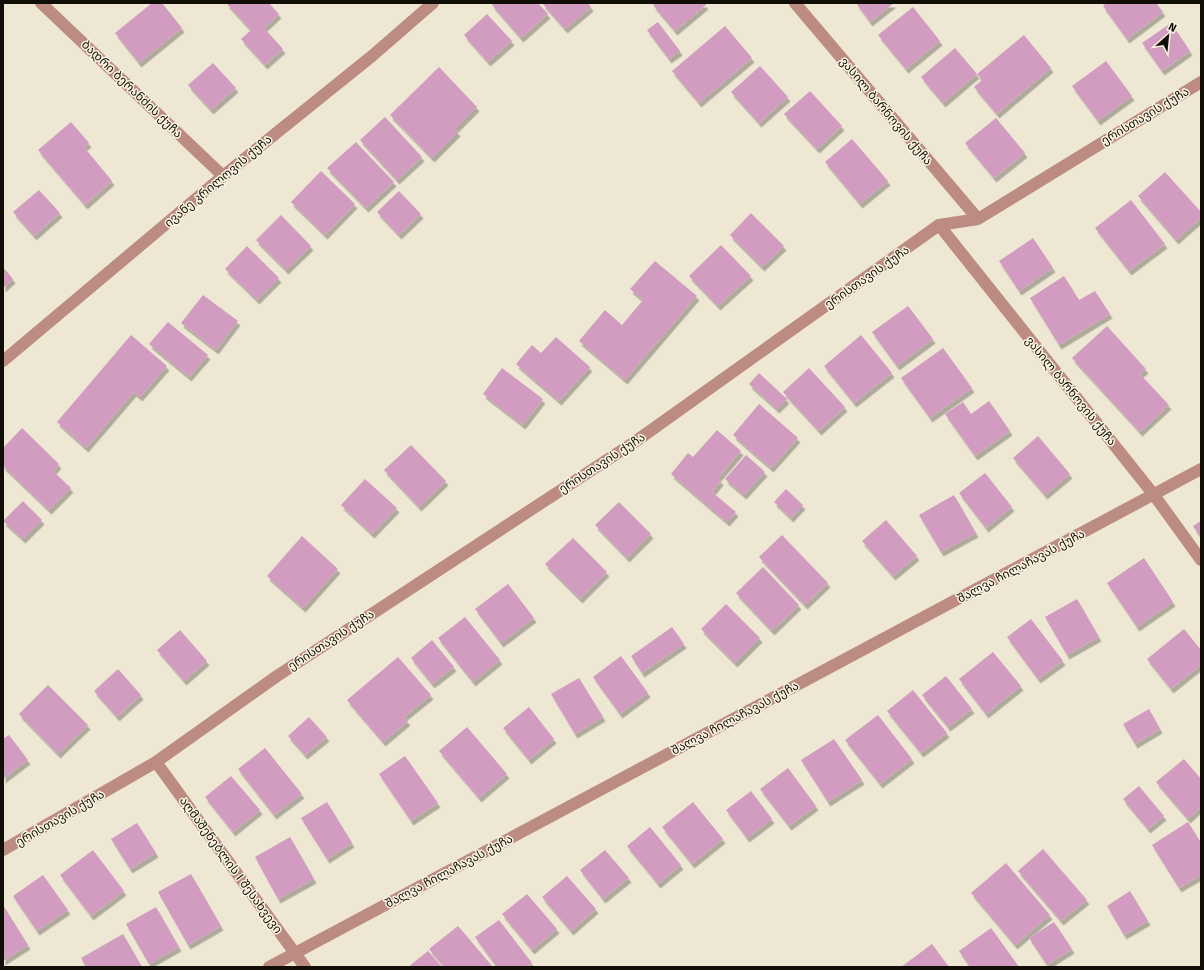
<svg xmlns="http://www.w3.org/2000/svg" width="1204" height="970" viewBox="0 0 1204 970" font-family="'Fira Sans','Noto Sans Georgian',sans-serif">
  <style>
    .building { fill: #d29cc0; filter: url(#shadow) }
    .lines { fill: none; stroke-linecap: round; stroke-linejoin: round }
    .street { stroke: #bc8b81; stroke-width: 12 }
    .labels { text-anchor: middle; stroke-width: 3; stroke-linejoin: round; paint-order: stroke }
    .street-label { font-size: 12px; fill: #110e08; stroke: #fbf4e1 }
  </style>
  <defs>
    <filter id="shadow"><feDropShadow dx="2.5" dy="4.5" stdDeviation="0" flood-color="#0004"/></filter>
  </defs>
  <rect width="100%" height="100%" fill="#eee7d4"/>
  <path class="building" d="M152 3H162L182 28 139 63 115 33Z
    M226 3H269L279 14 264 28 283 49 265 65 241 39 251 30Z
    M494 3H538L548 14 521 38 492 5Z
    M542 3H588L591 7 565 29Z
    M656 3H704L706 5 675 31 653 5Z
    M856 3H894L870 22Z
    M1106 3H1156L1163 12 1127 39 1103 6Z
    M913 7 940 41 906 69 878 35Z
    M487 14 512 41 488 62 464 35Z
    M658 22 680 51 669 59 647 30Z
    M1171 23 1190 51 1162 71 1142 43Z
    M725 26 752 58 699 103 672 71Z
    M1024 35 1051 68 997 114 974 87 982 80 977 74Z
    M955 48 977 74 943 103 921 77Z
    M1106 61 1132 96 1098 121 1072 86Z
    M213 63 236 88 211 110 188 85Z
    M760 66 788 97 759 123 731 92Z
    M439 67 477 107 455 129 458 132 432 158 390 115Z
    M810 91 842 126 817 149 784 114Z
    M385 117 422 157 397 180 360 140Z
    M996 118 1025 153 994 178 965 143Z
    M71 122 89 143 84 147 112 181 85 205 38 150Z
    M852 139 888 181 860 204 825 162Z
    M356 142 394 182 366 208 327 168Z
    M321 171 355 204 325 235 291 202Z
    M1165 172 1201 212V218L1176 240 1138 196Z
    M39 190 60 213 34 236 13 212Z
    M399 191 421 214 399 235 377 212Z
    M1131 200 1165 244 1129 271 1095 228Z
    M751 213 784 246 762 267 730 235Z
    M281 215 311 246 286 270 256 240Z
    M1033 238 1053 268 1019 291 999 261Z
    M721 245 751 276 718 306 689 276Z
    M247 246 279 278 257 300 225 269Z
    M655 261 697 296 625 380 579 341 605 310 622 325 643 300 630 289Z
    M3 267 13 279 3 288Z
    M1064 276 1079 300 1095 291 1110 314 1059 345 1030 298Z
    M203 295 238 321 216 350 181 323Z
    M908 306 933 339 897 366 872 332Z
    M168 322 208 355 189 377 149 344Z
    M1107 326 1146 369 1140 374 1169 405 1140 432 1072 358Z
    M131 335 167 366 140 397 134 392 86 448 57 422Z
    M861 335 892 373 854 403 824 366Z
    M556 337 590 367 559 401 516 364 532 345 541 353Z
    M943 348 972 388 930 418 901 378Z
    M502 368 543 399 523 425 483 394Z
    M809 368 845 407 819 431 783 392Z
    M759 373 787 399 777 409 749 384Z
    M989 401 1010 431 975 456 945 414 963 402 971 414Z
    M759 404 798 438 771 468 733 435Z
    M22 428 59 464 53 471 71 488 49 510 3 466V448Z
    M717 430 741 451 718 478 721 481 712 492 736 512 727 522 671 474 688 453 693 457Z
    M1038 436 1070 474 1045 495 1013 458Z
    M411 445 446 481 419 507 384 470Z
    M746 455 765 472 744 495 725 479Z
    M985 473 1012 507 986 528 959 493Z
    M365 479 397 508 372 534 341 505Z
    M786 489 803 505 791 518 774 502Z
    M954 495 976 533 941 552 919 515Z
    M23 501 42 520 23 539 3 521Z
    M619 502 651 534 627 558 595 525Z
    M886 520 917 556 893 576 862 541Z
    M1201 521V538L1193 526Z
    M782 535 828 583 805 605 759 557Z
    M302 536 338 569 303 608 267 576Z
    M573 538 607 572 580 599 545 564Z
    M1144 558 1173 602 1137 627 1107 583Z
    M763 567 799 605 772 631 736 593Z
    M508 584 534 618 501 643 475 609Z
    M1077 599 1099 637 1067 655 1045 617Z
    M726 604 760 638 735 663 701 629Z
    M465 617 500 660 473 682 438 638Z
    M1031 619 1063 661 1038 679 1007 637Z
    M672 627 684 644 642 673 631 656Z
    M1184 629 1201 650V665L1171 689 1147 659Z
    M180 630 207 661 184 681 157 650Z
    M432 640 454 667 432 684 411 658Z
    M993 652 1021 686 986 714 959 679Z
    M621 656 648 693 620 714 593 677Z
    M398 657 431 695 404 717 408 721 383 742 347 700Z
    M118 669 141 695 117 717 94 691Z
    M946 676 972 709 948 727 922 695Z
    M579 678 603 717 575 734 551 694Z
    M48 685 88 725 58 754 19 714Z
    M913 690 947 733 921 753 887 711Z
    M529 707 554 739 529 760 503 728Z
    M1149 709 1160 729 1135 744 1123 724Z
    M878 715 912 759 880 784 845 740Z
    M309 717 327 737 305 755 288 736Z
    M467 727 507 774 479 798 439 751Z
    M9 735 28 760 3 779V739Z
    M834 739 862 780 828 802 801 760Z
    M265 748 302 794 274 815 238 769Z
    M405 756 438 803 411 821 379 774Z
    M1184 759 1201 779V807L1188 819 1156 782Z
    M788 768 816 806 789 826 760 789Z
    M231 776 260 810 233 832 205 797Z
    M1139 786 1164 816 1148 829 1123 799Z
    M751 791 772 819 747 838 726 810Z
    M327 802 352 843 327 859 301 818Z
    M693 802 723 839 692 864 662 827Z
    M1188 822 1201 843V875L1179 888 1152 845Z
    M137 823 156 853 130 869 111 839Z
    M650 827 681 865 658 884 627 846Z
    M290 837 314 879 278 899 255 857Z
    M1043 849 1087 900 1061 921 1018 871Z
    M93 850 124 891 91 916 60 875Z
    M605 850 629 878 603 899 580 870Z
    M1006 863 1050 915 1015 945 971 893Z
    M191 874 221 926 188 945 158 892Z
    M43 875 68 910 37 931 13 896Z
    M567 876 596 909 571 931 542 897Z
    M1130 891 1148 921 1124 935 1107 906Z
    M527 894 557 929 532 950 502 914Z
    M3 905 28 945 3 961Z
    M156 907 179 947 149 964 126 924Z
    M499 920 532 963 527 967H497L475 937Z
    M1054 922 1072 949 1047 965 1029 938Z
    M458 926 493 967H444L429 949Z
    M991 928 1019 967H970L959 951Z
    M123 934 142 967H86L81 958Z
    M932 944 949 967H901Z
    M428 951 442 967H408Z"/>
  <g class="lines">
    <path class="street" d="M41 3 223 176
      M795 3 978 219
      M939 225 1154 495 1201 560
      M3 361 223 176 372 56 433 3
      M156 762 305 967
      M3 850 156 762 277 676 636 441 939 225 978 219 1201 82
      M269 967 1201 469"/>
  </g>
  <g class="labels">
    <g class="street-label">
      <text transform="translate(132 89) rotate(44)" y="4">ბადრი ბერანძის ქუჩა</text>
      <text transform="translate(886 111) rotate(50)" y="4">ვასილ ბარნოვის ქუჩა</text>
      <text transform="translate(1145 116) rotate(-31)" y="4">ერისთავის ქუჩა</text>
      <text transform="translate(218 181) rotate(-40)" y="4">ივანე კრილოვის ქუჩა</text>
      <text transform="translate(867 277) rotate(-35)" y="4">ერისთავის ქუჩა</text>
      <text transform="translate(1071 391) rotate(51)" y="4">ვასილ ბარნოვის ქუჩა</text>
      <text transform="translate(602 463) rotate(-33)" y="4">ერისთავის ქუჩა</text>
      <text transform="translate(1021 566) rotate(-28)" y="4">შალვა ჩილაჩავას ქუჩა</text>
      <text transform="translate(331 640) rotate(-33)" y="4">ერისთავის ქუჩა</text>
      <text transform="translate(735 718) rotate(-28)" y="4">შალვა ჩილაჩავას ქუჩა</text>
      <text transform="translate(60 818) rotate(-30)" y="4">ერისთავის ქუჩა</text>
      <text transform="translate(231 865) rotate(54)" y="4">აღმაშენებლის I შესახვევი</text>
      <text transform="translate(449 871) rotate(-28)" y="4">შალვა ჩილაჩავას ქუჩა</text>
    </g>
  </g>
  <rect width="1204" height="970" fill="none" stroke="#110e08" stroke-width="8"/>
  <g transform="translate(1168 36) rotate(27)" stroke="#fbf4e1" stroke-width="3" paint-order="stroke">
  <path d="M0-3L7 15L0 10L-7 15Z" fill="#110e08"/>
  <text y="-6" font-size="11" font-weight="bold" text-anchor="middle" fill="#110e08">N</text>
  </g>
</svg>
